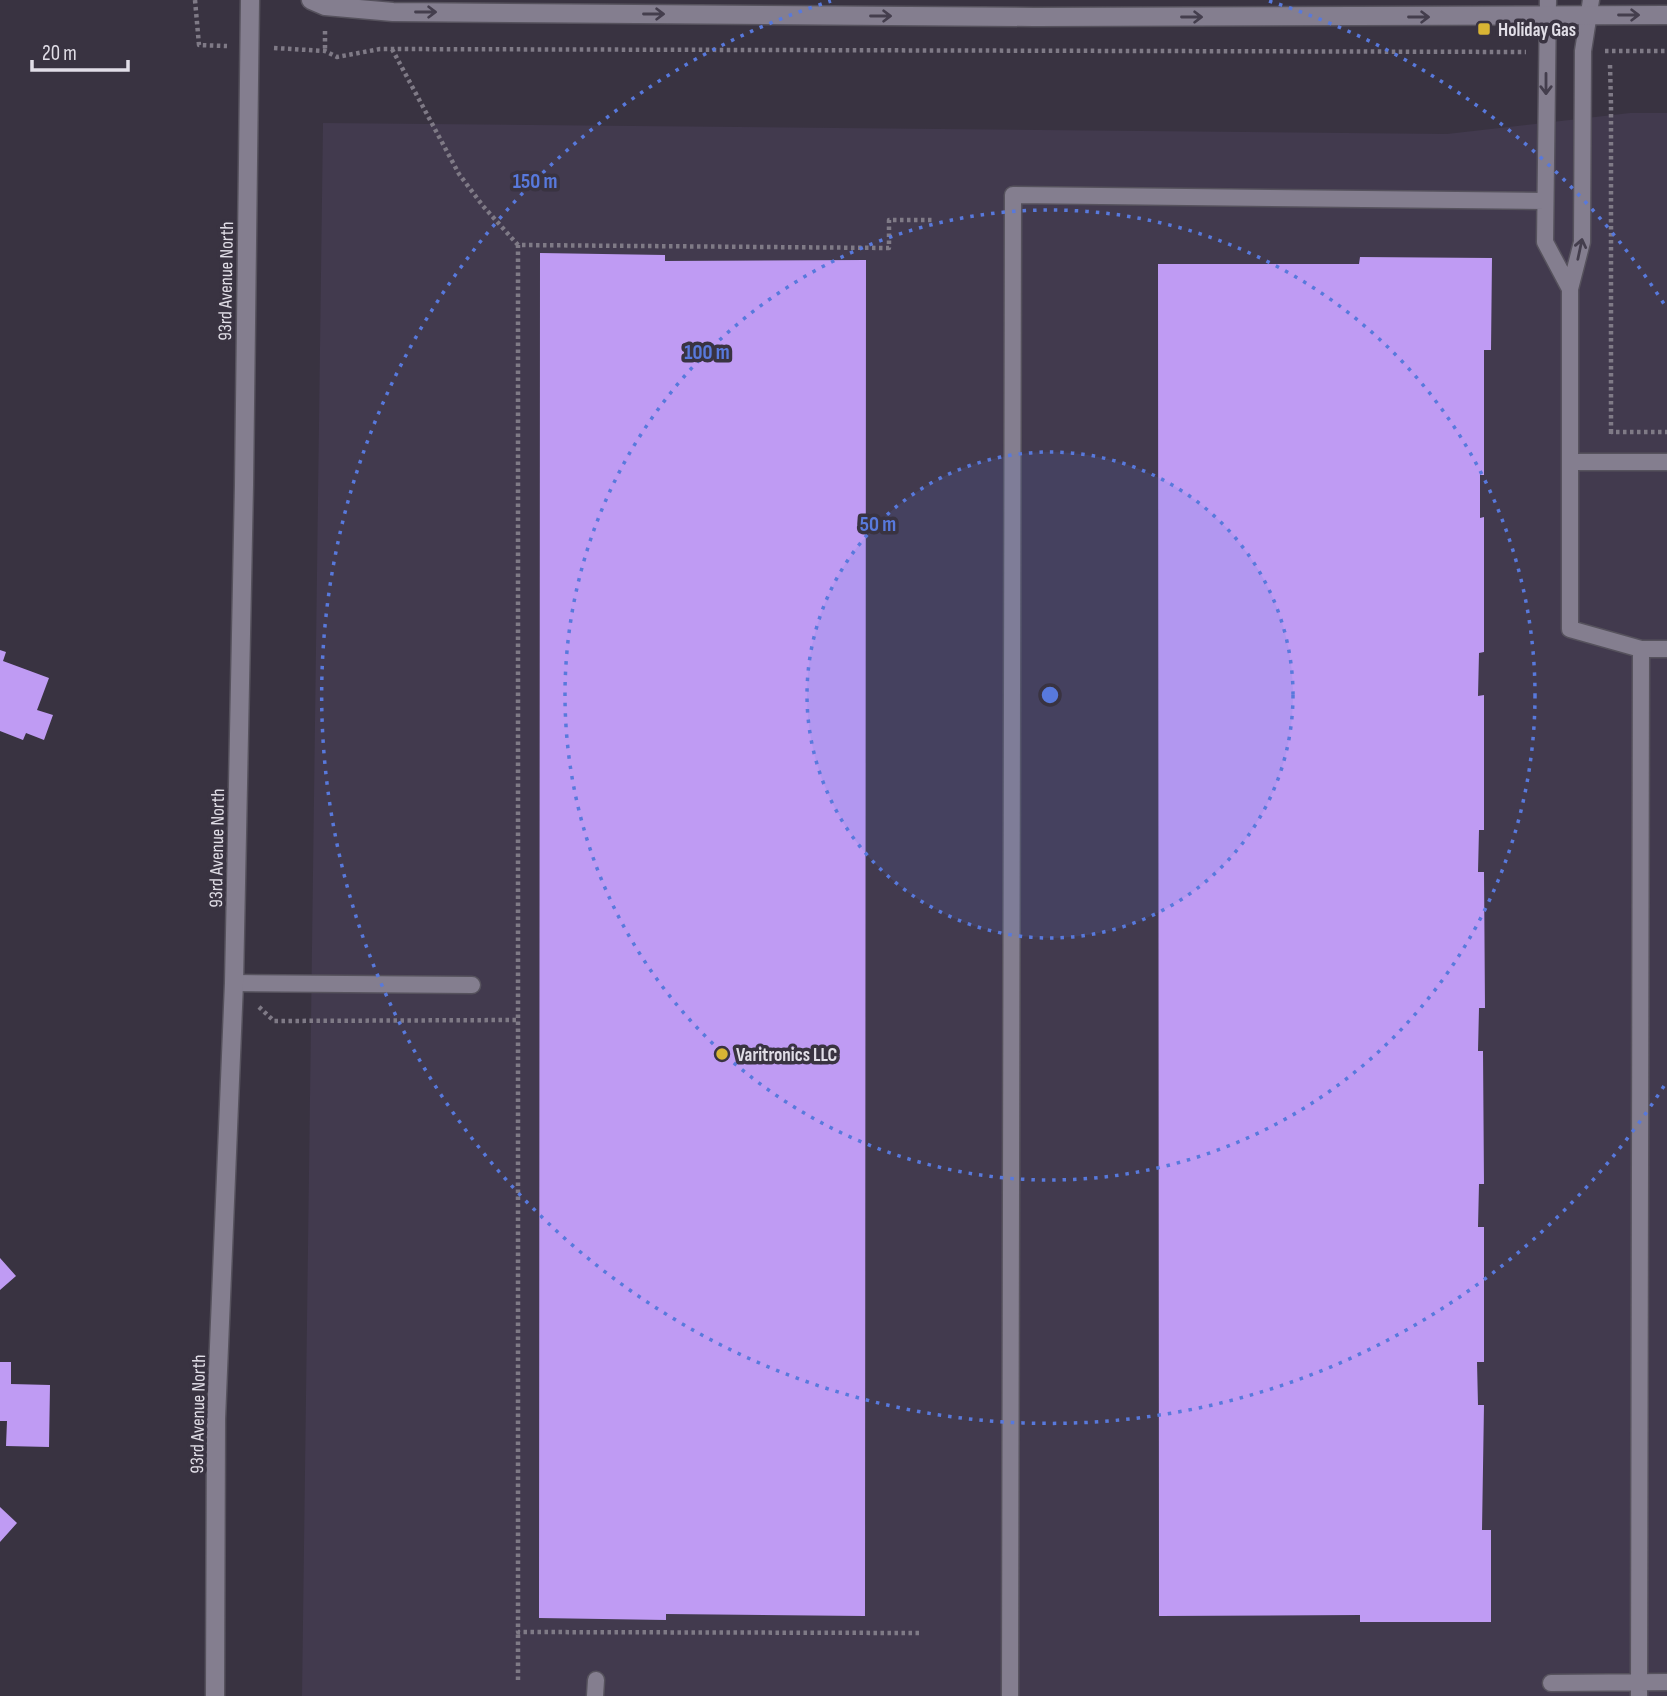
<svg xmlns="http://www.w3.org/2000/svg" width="1667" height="1696" viewBox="0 0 1667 1696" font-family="'Sofia Sans Condensed',sans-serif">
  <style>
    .built { fill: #423a4e }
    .building { fill: #bf9bf3 }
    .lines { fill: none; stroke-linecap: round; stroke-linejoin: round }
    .service-casing { stroke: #56525d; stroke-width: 19 }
    .tertiary-casing { stroke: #56525d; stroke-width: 21 }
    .secondary-casing { stroke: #56525d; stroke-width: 21 }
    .path { stroke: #7f7a86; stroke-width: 4.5; stroke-dasharray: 3.5 3.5; stroke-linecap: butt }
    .service { stroke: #847e8f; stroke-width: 16 }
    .tertiary { stroke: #847e8f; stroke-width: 18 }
    .secondary { stroke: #847e8f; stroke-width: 18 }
    .oneway { stroke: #443e4d }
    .ring { fill: none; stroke: #5879dc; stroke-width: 3.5; stroke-dasharray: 3.5 7 }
    .poi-dot { fill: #d8b434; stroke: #393341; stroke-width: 2.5 }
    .labels { text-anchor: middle; stroke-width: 7; stroke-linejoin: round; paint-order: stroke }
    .poi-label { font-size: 19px; font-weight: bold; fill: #e1dee7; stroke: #393341; text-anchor: start }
    .street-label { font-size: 19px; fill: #e1dee7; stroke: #393341 }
    .centre { fill: #5879dc; stroke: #393341; stroke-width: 3.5 }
    .ring-label { font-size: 21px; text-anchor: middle; font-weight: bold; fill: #5879dc; stroke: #393341; stroke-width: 7; stroke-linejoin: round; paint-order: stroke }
  </style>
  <rect width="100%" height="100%" fill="#393341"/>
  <path class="built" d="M1630 113H1667V1696H302L323 123 1447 134Z"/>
  <path class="building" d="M540 253 665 255V261L866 260 865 1616 666 1614V1620L539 1618Z
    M1360 257 1492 258 1491 350H1484V475H1480V518L1484 517V652L1479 653 1478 696 1484 695V830H1479L1478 872H1484L1485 1008H1479L1478 1051H1483L1484 1184H1479L1478 1227H1484V1362H1477L1478 1405H1484L1482 1530H1491V1622H1360V1615L1159 1616 1158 264H1359Z
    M0 650 6 652 3 661 49 678 37 710 53 715 44 740 26 733 23 740 0 731Z
    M0 1258 16 1276 0 1290Z
    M0 1362H11V1384L50 1385 49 1447 6 1446 7 1421H0Z
    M0 1507 17 1523 0 1542Z"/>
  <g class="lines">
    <g class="service-casing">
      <path id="service" d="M1548 0 1545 242 1570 289 1582 242 1583 51 1591 0
        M1570 289V462H1667
        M1570 462V629L1641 649 1639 1696
        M1641 649H1667
        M234 983 472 985
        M1551 1683 1667 1682
        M595 1696 596 1680
        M1010 1696 1013 195 1545 201"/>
    </g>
    <g class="tertiary-casing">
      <path id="tertiary" d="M215 1696 216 1419 234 983 244 485 250 0"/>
    </g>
    <g class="secondary-casing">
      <path id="secondary" d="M311 0 325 6 393 12 1034 17 1667 15"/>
    </g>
    <path class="path" d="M195 0 199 45 227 46
      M325 31V51
      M274 48 325 51 337 57 380 49 1526 52
      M392 49 459 174 483 206 518 245
      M1605 51H1667
      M1610 65 1611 104V432
      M1611 434V432H1667
      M259 1007 274 1021 518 1020
      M919 1633 518 1632V245L889 248V220H934
      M518 1680V1632"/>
    <use href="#service" class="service"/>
    <use href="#tertiary" class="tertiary"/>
    <use href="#secondary" class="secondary"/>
  </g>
  <defs><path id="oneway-shaft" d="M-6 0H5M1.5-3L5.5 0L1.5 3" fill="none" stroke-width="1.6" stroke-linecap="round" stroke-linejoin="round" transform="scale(1.75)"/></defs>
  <g class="oneway">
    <use href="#oneway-shaft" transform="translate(426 12)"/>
    <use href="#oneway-shaft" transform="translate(654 14)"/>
    <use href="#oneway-shaft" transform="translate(1629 15)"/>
    <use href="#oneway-shaft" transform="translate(881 16)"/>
    <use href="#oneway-shaft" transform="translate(1192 17)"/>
    <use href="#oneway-shaft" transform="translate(1419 17)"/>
    <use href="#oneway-shaft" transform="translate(1546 84) rotate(90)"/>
    <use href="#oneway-shaft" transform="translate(1580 249) rotate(-78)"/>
  </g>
  <circle cx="1050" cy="695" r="243" fill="#5879dc" fill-opacity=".12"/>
  <g class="ring">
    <circle cx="1050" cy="695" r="243"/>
    <circle cx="1050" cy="695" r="485"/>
    <path d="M1664 1086A728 728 0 1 1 831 1M1269 1A728 728 0 0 1 1664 304"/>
  </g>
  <g class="poi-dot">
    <rect x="1477" y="22" width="14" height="14" rx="3.5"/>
    <circle cx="722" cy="1054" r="7"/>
  </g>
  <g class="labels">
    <g class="poi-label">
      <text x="1498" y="36">Holiday Gas</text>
      <text x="736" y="1061">Varitronics LLC</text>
    </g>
    <g class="street-label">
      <text transform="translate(225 281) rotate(-89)" y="7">93rd Avenue North</text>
      <text transform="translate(216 848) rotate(-89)" y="7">93rd Avenue North</text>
      <text transform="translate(197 1414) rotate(-89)" y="7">93rd Avenue North</text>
    </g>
  </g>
  <circle cx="1050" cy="695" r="10" class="centre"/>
  <g class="ring-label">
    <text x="535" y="188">150 m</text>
    <text x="707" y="359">100 m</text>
    <text x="878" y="531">50 m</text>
  </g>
  <path d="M32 60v10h96v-10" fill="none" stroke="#e1dee7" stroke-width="3.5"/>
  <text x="42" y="60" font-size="21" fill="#e1dee7" stroke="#393341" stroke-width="5" paint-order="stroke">20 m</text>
</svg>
